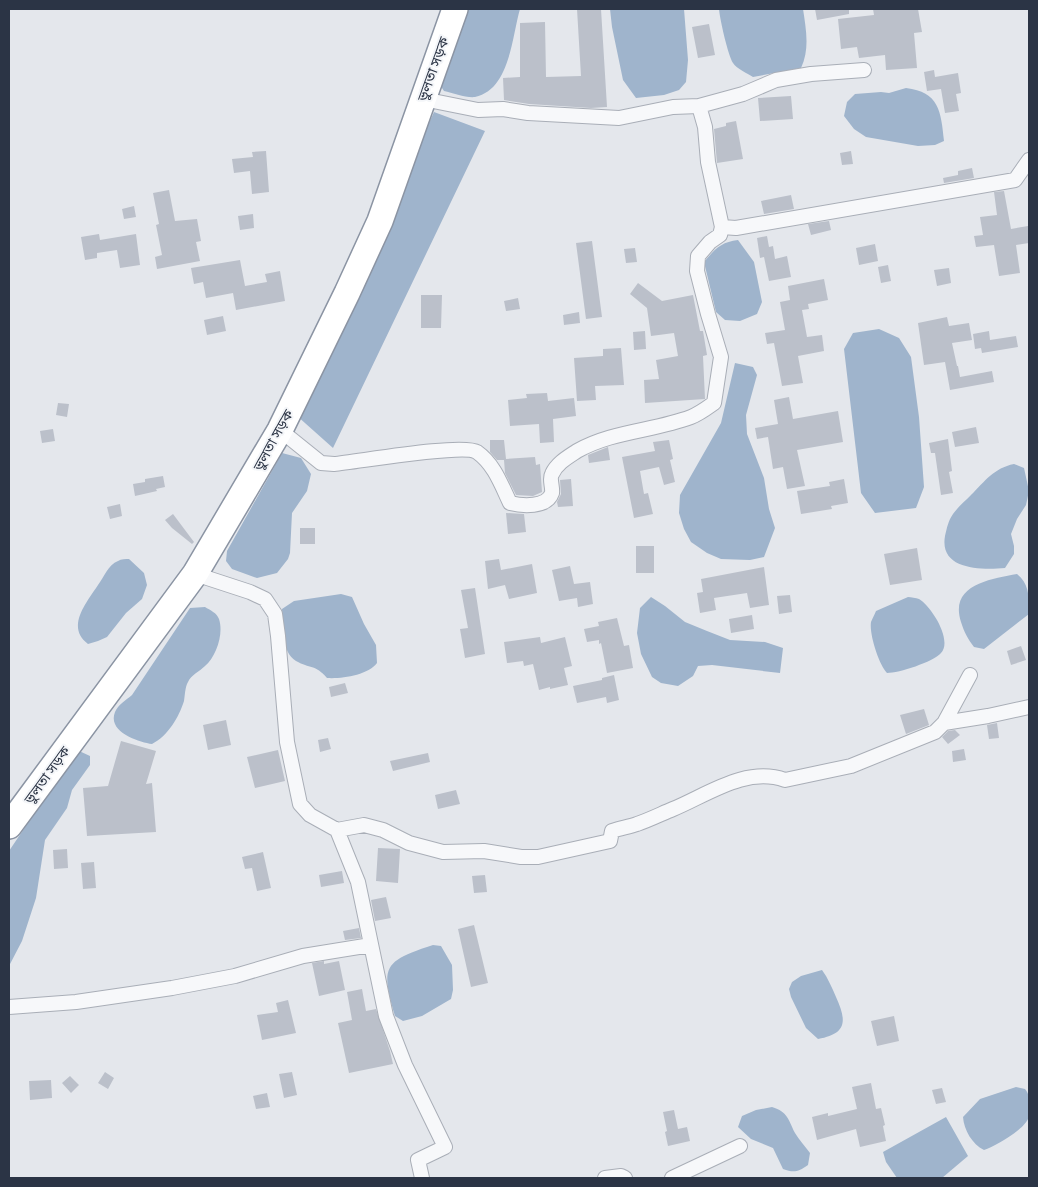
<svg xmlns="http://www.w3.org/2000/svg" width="1038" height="1187" viewBox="0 0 1038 1187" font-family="Karla,'Noto Sans Bengali',sans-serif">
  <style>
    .water { fill: #9fb4cc }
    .building { fill: #bbc0ca }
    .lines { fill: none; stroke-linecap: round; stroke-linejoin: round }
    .street-casing { stroke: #a9aeb7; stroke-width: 16 }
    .highway-casing { stroke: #8b94a3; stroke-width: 28 }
    .street { stroke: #f7f8fa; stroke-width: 14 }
    .highway { stroke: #fff; stroke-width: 25 }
    .labels { text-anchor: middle; stroke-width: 4; stroke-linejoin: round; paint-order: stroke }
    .street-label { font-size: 14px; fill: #2b3445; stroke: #f4f6f9 }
  </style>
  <rect width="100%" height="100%" fill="#e4e7ec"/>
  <path class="water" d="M464 9H520C512 36 510 90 475 97 466 98 453 93 444 91L440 85Z
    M610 9H684L688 60 686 82 679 90 664 95 636 98 623 80 612 27Z
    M719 9H803C806 29 810 49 801 68L753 77C747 73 737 69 733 63 728 55 720 20 719 9Z
    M906 88C939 92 941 111 944 141L935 145 918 146 866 137 854 129 844 116 847 102 855 94 881 92 889 93Z
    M434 112 485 131 333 448 296 415Z
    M738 240 754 262 762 302 757 314 740 321 725 320 716 312 704 262C715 249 721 242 738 240Z
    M879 329 899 338 911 357 919 417 924 487 916 508 875 513 861 493 844 349 853 333Z
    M735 363 753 367 757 375 746 415 747 434 764 478 769 509 775 528 764 557 750 560 721 559 707 553 691 542 684 529 679 513 680 495 721 423Z
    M282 453 301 458 311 474 307 491 292 513 290 553 288 559 277 573 257 578 232 569 226 561 227 551Z
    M1014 464 1024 468 1029 491 1026 505 1017 519 1011 534 1014 546V554L1005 568C981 570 939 570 945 536 947 528 948 521 953 514 958 507 965 501 971 495 985 481 994 468 1014 464Z
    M129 559 144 573 147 585 142 599 126 613 107 637 98 641 88 644C65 627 87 602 98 585 104 577 108 565 118 561 121 559 126 559 129 559Z
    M1017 574C1030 584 1029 599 1029 614L984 649 974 647C968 639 964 632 961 622 949 585 990 579 1017 574Z
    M341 594 352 597 364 624 376 645 377 663C368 675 342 679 327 678 315 664 310 669 296 661 281 652 283 624 282 609L294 601Z
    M651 597 665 606 685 622 707 631 730 640 765 642 783 648 780 673 712 665 698 666 693 676 678 686 661 683 652 677 641 654 637 633 640 608Z
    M908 597C911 597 916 598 919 599 931 606 953 640 941 653 933 662 899 673 887 673 879 665 869 634 871 622 872 619 875 614 876 611Z
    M205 607C210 610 217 613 219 619 224 634 216 657 205 666 200 671 191 675 188 682 185 687 185 695 184 701 179 717 168 736 152 744 139 742 107 732 115 712 118 705 126 700 132 695L190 608Z
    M77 750 90 756V765L72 790 67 808 45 840 36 898 22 941 9 966V851Z
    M433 945 441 946 452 965 453 990 451 999 422 1016 403 1021 395 1016C380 966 384 961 433 945Z
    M822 970C828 978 832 988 836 997 847 1021 847 1034 818 1039L806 1028 791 997 789 989 792 982 801 976Z
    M1016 1087 1025 1089C1029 1094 1029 1097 1029 1103 1029 1108 1030 1114 1028 1119 1023 1130 996 1146 984 1150 972 1144 964 1130 963 1117L980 1099Z
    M772 1107C788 1112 788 1119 795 1133 799 1140 805 1146 810 1153L808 1165C798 1172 794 1173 783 1169L773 1148 751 1139 738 1127 742 1116 756 1110Z
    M946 1117 968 1156 942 1178H897L886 1162 883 1152Z"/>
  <path class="building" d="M577 9H601L607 107 591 108 529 104 504 100 503 78 520 77V23L545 22 546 77 581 76Z
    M815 9H849V14L817 20Z
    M873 9H918L922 32 914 33 917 68 886 70 885 55 859 58 857 47 841 49 838 19 874 15Z
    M709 24 715 55 698 58 692 27Z
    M934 70 935 77 958 73 961 93 956 94 959 111 945 113 941 89 927 91 924 72Z
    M791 96 793 119 760 121 758 98Z
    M736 121 743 159 717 163 714 129 726 126V123Z
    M266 151 269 192 252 194 250 171 234 173 232 159 253 157 252 152Z
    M851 151 853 164 842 165 840 153Z
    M972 168 974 178 944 183 943 178 958 175V171Z
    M169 190 175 221 197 219 201 241 196 242 200 261 157 269 155 257 162 255 156 225 159 224 153 193Z
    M1004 191 1011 229 1028 226 1029 243 1016 245 1020 273 999 276 994 245 976 247 974 236 983 235 980 217 997 215 994 192Z
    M791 195 794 209 764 214 761 201Z
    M134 206 136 217 124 219 122 209Z
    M253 214 254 228 240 230 238 216Z
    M829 221 831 230 811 235 808 224Z
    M99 234 100 240 136 234 140 265 120 268 117 250 97 253V258L85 260 81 237Z
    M767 236 769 247 773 246 775 259 787 256 791 277 769 281 764 257 760 258 757 238Z
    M592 241 602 317 586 319 576 243Z
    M875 244 878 261 859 265 856 248Z
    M635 248 637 262 626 263 624 249Z
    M240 260 245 286 267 282 265 274 280 271 285 301 236 310 233 293 206 298 203 282 194 284 191 268Z
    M888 265 891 281 881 283 878 267Z
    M949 268 951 283 937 286 934 270Z
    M824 279 828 300 808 304 809 309 802 310 807 337 822 335 824 351 798 356 803 383 782 386 774 343 767 344 765 333 785 330 780 302 790 300 788 286Z
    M638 283 662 301 693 295 700 331H703L707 355 703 356 705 399 645 403 644 380 659 379 656 360 678 356 674 333 651 336 647 308 630 294Z
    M421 295H442L441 328H421Z
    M518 298 520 309 506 311 504 301Z
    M579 312 580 323 564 325 563 315Z
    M223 316 226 331 207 335 204 320Z
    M947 317 949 326 969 323 972 340 952 343 957 366H958L960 377 992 371 994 382 950 390 945 362 924 365 918 323Z
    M645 331 646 349 634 350 633 332Z
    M989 331 990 340 1016 336 1018 347 982 353 981 348 975 349 973 334Z
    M621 348 624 385 595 386 596 400 577 401 574 358 603 356V349Z
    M547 393 548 401 574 398 576 416 553 419 554 442 540 443 539 424 510 426 508 400 527 398 526 394Z
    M789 397 793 419 838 411 843 442 797 450 805 486 787 489 783 467 773 469 768 437 757 439 755 428 778 424 774 400Z
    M58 403 69 404 67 417 56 415Z
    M976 427 979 443 955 447 952 432Z
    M53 429 55 441 42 443 40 431Z
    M948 439 952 471 949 472 953 493 941 495 935 453H931L929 443Z
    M490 440H504L506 459 535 457 536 465 540 464 542 492 533 496 516 495 505 473 504 460H497L490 452Z
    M669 440 673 459 670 460 675 482 664 485 659 467 640 471 644 494 648 493 653 514 634 518 622 457 655 451 653 442Z
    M608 447 610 460 589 463 588 455Z
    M163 476 165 487 156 489 157 491 135 496 133 484 145 482V479Z
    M571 479 573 506 558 507 557 502 561 494 560 480Z
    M844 479 848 503 831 506 832 509 801 514 797 491 830 486 829 482Z
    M120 504 122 516 110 519 107 507Z
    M506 513 524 514 526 532 508 534Z
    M173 514 194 542 192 544 172 528 165 520Z
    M300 528H315V544H300Z
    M636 546H654V573H636Z
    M917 548 922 580 890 585 884 554Z
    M499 559 501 570 532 564 537 593 509 599 505 585 488 589 485 561Z
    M570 566 574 584 590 582 593 604 578 607 577 598 559 601 552 570Z
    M764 567 769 605 750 608 747 593 714 598 716 610 700 613 697 593 703 592 701 579Z
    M475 588 485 654 465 658 460 629 468 628 461 590Z
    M790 595 792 612 779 614 777 596Z
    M752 615 754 629 731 633 729 619Z
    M617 618 624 646 629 645 633 668 607 673 601 643 599 644V640L587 642 584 629 599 626 598 622Z
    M540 637 541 643 565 637 572 666 564 668 568 685 550 689V687L539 690 533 664 524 666 523 661 507 663 504 642Z
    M1021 646 1026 660 1011 665 1007 651Z
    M614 675 619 700 607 703 606 697 577 703 573 686 602 680V678Z
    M345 683 348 693 331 697 329 687Z
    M924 709 929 725 906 734 900 715Z
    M226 720 231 745 208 750 203 725Z
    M997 723 999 738 989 739 987 725Z
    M955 730 960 735 948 744 942 737 948 731Z
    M328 738 331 749 320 752 318 740Z
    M121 741 156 751 146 784 152 783 156 832 87 836 83 788 108 786Z
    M964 749 966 760 953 762 952 751Z
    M278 750 285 781 255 788 247 757Z
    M428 753 430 762 393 771 390 761Z
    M456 790 460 804 438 809 435 795Z
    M378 848 400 849 398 883 376 881Z
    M67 849 68 868 54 869 53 850Z
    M263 852 271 888 257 891 252 868 245 869 242 857Z
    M94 862 96 888 83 889 81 863Z
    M342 871 344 883 321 887 319 875Z
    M485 875 487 892 474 893 472 876Z
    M386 897 391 918 375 921 371 900Z
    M474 925 488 983 471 987 458 929Z
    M359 928 361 938 345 940 343 931Z
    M324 961V964L339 961 345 990 319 996 312 963Z
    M362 989 366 1011 376 1009 390 1051 393 1064 349 1073 338 1023 352 1020 347 992Z
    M288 1000 296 1033 262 1040 257 1015 278 1012 276 1003Z
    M894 1016 899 1041 877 1046 871 1021Z
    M105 1072 114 1078 108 1089 98 1083Z
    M292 1072 297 1095 284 1098 279 1074Z
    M70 1076 79 1085 71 1093 62 1083Z
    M51 1080 52 1098 30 1100 29 1081Z
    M871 1083 876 1109 881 1108 885 1125 883 1126 886 1141 860 1147 856 1129 817 1140 812 1117 828 1113V1116L857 1109 852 1087Z
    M942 1088 946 1102 936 1104 932 1090Z
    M267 1093 270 1107 256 1109 253 1096Z
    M674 1110 678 1129 687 1127 690 1141 668 1146 665 1132 667 1131 663 1112Z"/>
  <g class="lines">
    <g class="street-casing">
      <path id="street" d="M423 99 478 110 503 109 528 113 619 118 673 107 699 106 743 94 776 80 811 74 864 70
        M722 227 736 228 1015 180 1029 160
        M280 430 321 463 334 464C357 462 463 443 477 452 494 464 501 484 510 503 522 506 547 508 552 493 553 487 549 479 552 474 557 463 568 457 577 451 612 431 654 431 691 417 699 414 707 408 714 403L721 357 708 314 697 271 698 256 710 242 720 235 722 227 708 162 705 127 699 106
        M195 574 250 592 265 599 275 614 278 636 287 742 300 804 310 815 337 830 358 882 386 1016 405 1065 445 1147 418 1160 422 1178
        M944 723 988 716 1029 707
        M337 830 364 825 383 830 409 843 443 852 484 851 521 857H538L610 841 612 831C620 828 629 827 637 824 649 820 661 814 673 809 707 795 746 766 785 780L851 766 935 732 944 723 970 675
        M9 1007 76 1002 172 988 235 976 303 956 371 945
        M605 1178 621 1176 625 1178
        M672 1178 740 1146"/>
    </g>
    <g class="highway-casing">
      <path id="highway" d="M9 826 195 574 280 430 347 293 380 221 455 9"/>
    </g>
    <use href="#street" class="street"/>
    <use href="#highway" class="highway"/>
  </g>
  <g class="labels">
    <g class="street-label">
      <text transform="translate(433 69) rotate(-70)" y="5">ভুলতা সড়ক</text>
      <text transform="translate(273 440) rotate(-61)" y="5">ভুলতা সড়ক</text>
      <text transform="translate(47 775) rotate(-54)" y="5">ভুলতা সড়ক</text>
    </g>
  </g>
  <rect width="1038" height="1187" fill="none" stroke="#2b3445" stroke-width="20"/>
</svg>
